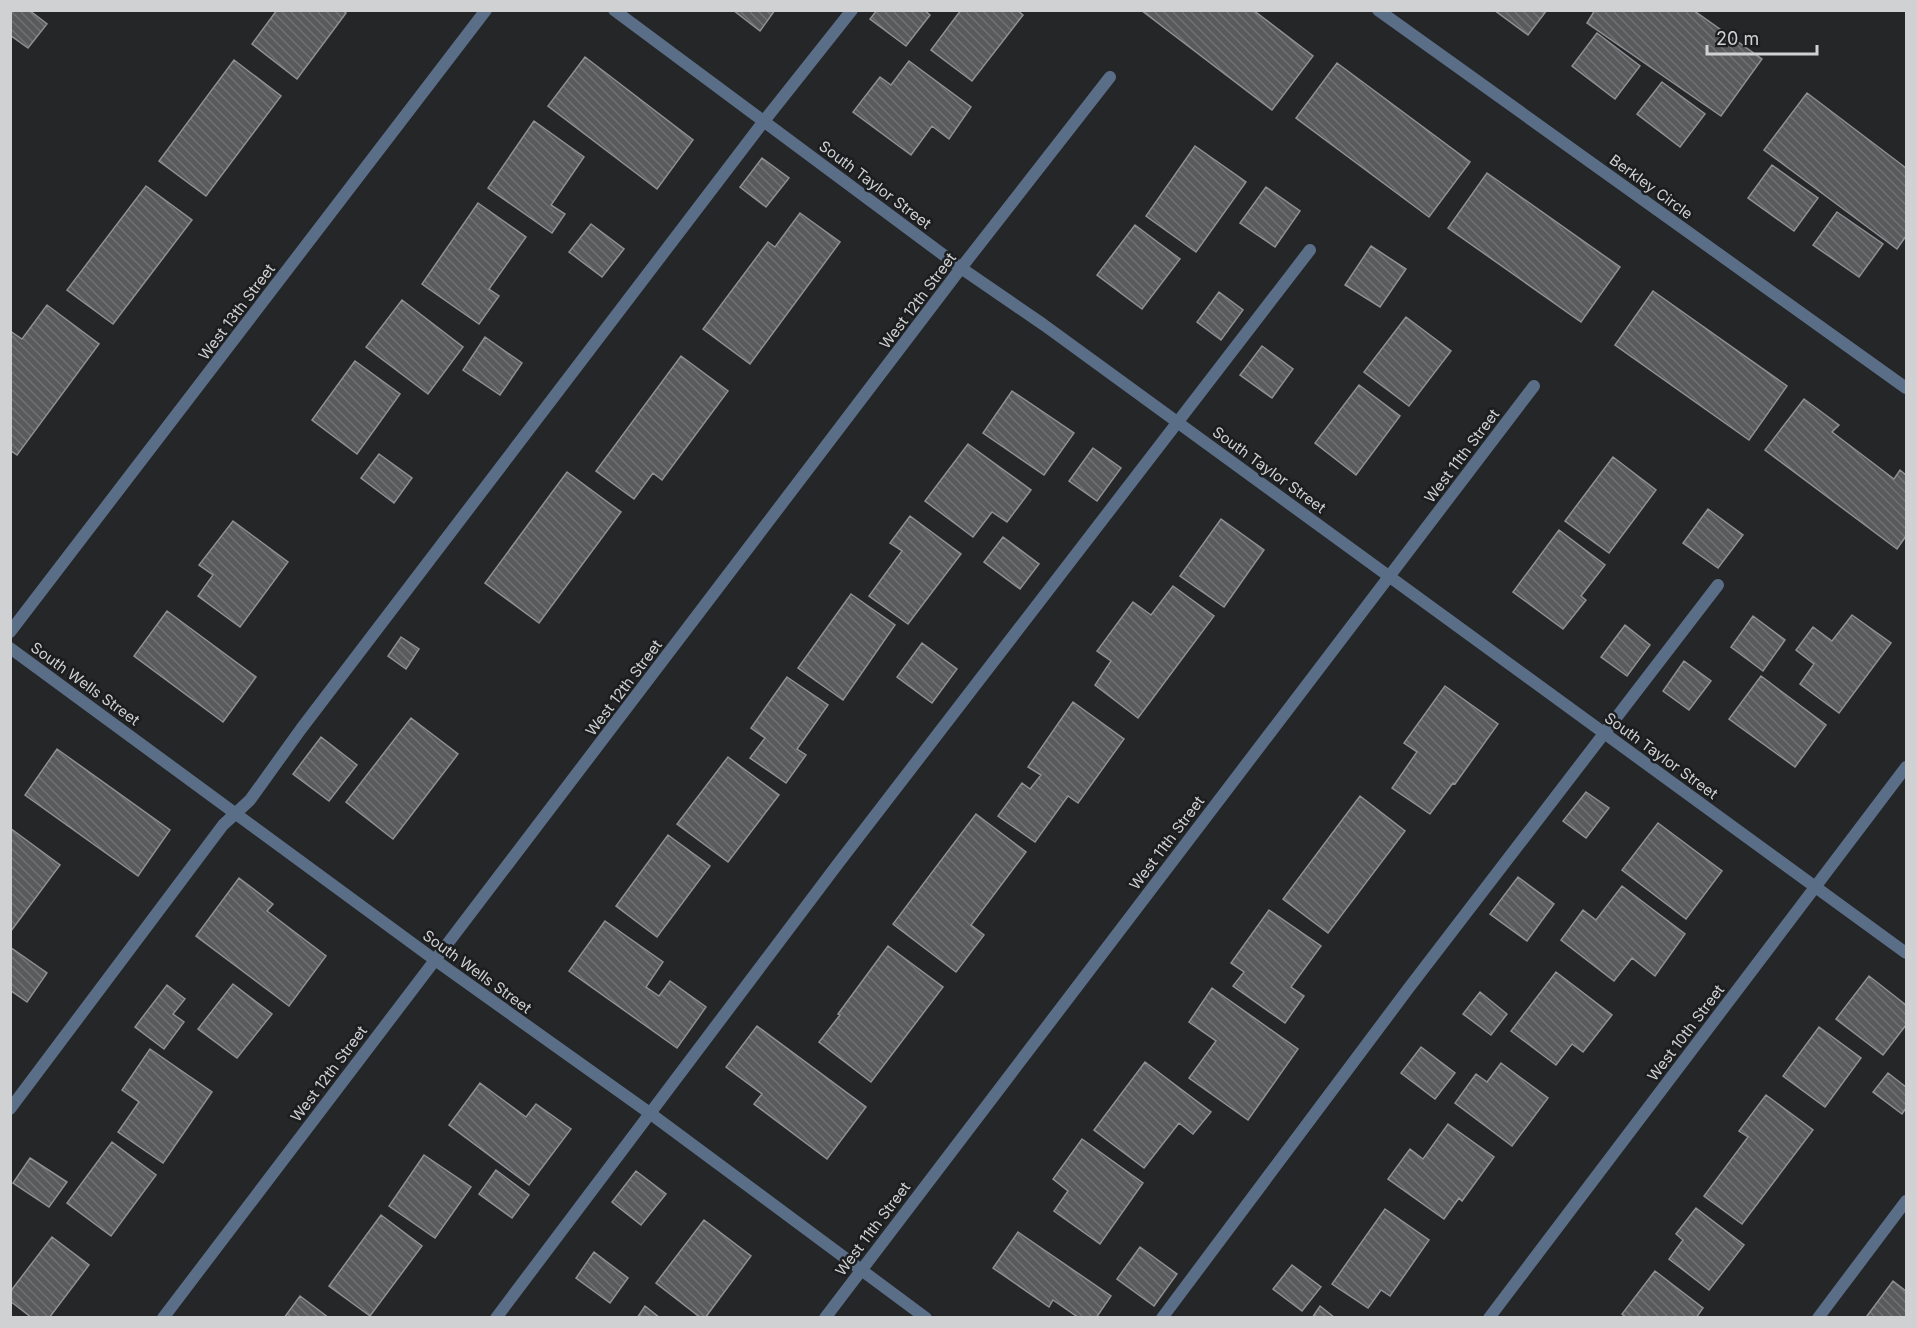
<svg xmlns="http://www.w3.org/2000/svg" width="1917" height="1328" viewBox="0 0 1917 1328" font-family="Inter,sans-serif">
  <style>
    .building { fill: url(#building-back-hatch); stroke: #8e9092; stroke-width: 1.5 }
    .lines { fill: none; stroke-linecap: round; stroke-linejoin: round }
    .lane { stroke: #5b6e87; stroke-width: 12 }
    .street { stroke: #5b6e87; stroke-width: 12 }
    .labels { text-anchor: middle; stroke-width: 5; stroke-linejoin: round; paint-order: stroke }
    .street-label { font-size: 15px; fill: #d0d1d2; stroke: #1b1d1f }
  </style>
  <defs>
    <pattern id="building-back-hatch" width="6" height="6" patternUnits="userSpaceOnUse" patternTransform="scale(1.5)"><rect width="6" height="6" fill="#585a5c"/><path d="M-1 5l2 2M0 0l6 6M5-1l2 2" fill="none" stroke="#6f7172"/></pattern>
  </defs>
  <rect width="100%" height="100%" fill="#242628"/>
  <path class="building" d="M10 10H29L47 24 28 48 10 35Z
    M277 10H343L346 13 297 79 252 44Z
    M733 10H775L760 31Z
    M877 10H924L930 15 906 46 870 19Z
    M961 10H1017L1023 15 972 81 931 50Z
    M1141 10H1253L1313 56 1272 110Z
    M1494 10H1547L1528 35Z
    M1595 10H1693L1762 59 1721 116 1587 23Z
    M1597 33 1640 66 1615 99 1572 66Z
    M585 57 693 140 657 189 548 106Z
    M234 60 281 96 206 196 159 161Z
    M909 61 971 107 949 139 932 126 911 155 853 112 880 77 891 85Z
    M1337 63 1470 162 1429 217 1296 118Z
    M1662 82 1705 114 1680 147 1637 114Z
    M1807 93 1906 168V236L1897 249 1764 150Z
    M534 121 584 157 551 205 565 214 552 233 488 188Z
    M1195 146 1246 182 1196 252 1146 216Z
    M762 158 789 178 766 207 740 187Z
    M1772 165 1818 198 1794 231 1748 198Z
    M1487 173 1620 267 1581 322 1448 228Z
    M146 186 192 220 113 324 67 290Z
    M1266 187 1300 211 1275 247 1240 223Z
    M478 203 526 237 489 289 499 296 479 324 422 284Z
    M1837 212 1883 244 1859 277 1813 245Z
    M800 213 840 242 750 364 703 329 768 242 775 247Z
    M591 224 624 249 602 277 569 252Z
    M1135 225 1180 259 1142 309 1097 275Z
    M1371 246 1406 269 1380 307 1345 285Z
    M1653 291 1787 386 1749 440 1615 345Z
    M1219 292 1243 310 1221 340 1197 322Z
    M402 300 463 347 428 394 366 347Z
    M47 305 99 344 17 455 10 450V331L22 339Z
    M1406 317 1451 351 1409 406 1364 372Z
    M485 337 522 363 500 395 463 370Z
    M1262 346 1293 369 1272 398 1240 375Z
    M681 356 728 391 662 480 653 473 634 499 596 471Z
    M355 361 400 394 357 454 312 420Z
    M1359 385 1400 416 1356 475 1315 443Z
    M1012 391 1074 433 1044 475 983 433Z
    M1804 399 1839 425 1832 432 1894 479 1900 470 1906 475V536L1897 549 1765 450Z
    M968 444 1031 490 1007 522 992 512 973 537 925 501Z
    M1093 448 1121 468 1097 501 1069 481Z
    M379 454 412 478 394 503 361 478Z
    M1613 457 1656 490 1609 553 1565 521Z
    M567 472 621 512 539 623 485 583Z
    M1708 509 1743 535 1718 568 1683 543Z
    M910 516 961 554 908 624 869 596 902 551 890 543Z
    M1221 519 1264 550 1224 607 1180 576Z
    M233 521 288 562 240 627 198 596 213 575 199 565Z
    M1559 530 1605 565 1581 596 1586 600 1563 629 1513 592Z
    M1003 537 1039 564 1020 589 984 562Z
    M1173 586 1214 616 1138 718 1095 685 1111 661 1097 651 1133 602 1151 615Z
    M851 594 895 625 843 700 798 668Z
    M167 611 256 677 223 722 134 656Z
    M1852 615 1891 643 1839 713 1800 684 1814 664 1796 650 1813 627 1832 641Z
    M1753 616 1785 640 1763 671 1731 647Z
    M1625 625 1650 645 1627 676 1601 657Z
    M401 637 419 649 406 669 388 656Z
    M922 643 957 669 932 703 897 677Z
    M1684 661 1711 681 1689 710 1663 691Z
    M1761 676 1826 725 1795 767 1729 719Z
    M787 677 828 705 797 749 806 755 786 783 750 758 765 738 751 728Z
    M1445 686 1498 724 1455 784 1453 783 1430 814 1392 788 1417 752 1404 743Z
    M1073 702 1124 739 1078 803 1068 796 1035 842 998 816 1022 783 1030 789 1041 775 1028 767Z
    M411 718 458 754 393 839 346 802Z
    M321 737 357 765 329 801 293 774Z
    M57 749 170 830 138 876 25 795Z
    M728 757 779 795 728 862 677 824Z
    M1586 792 1609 808 1586 838 1563 821Z
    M1360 796 1405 831 1328 933 1283 899Z
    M976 814 1026 852 971 925 984 935 956 972 893 924Z
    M1658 823 1722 871 1686 919 1622 870Z
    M10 828 60 865 11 931H10Z
    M668 835 710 866 657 937 616 906Z
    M1518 877 1554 904 1527 941 1490 914Z
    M239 878 273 904 267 911 326 956 289 1006 196 936Z
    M1622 886 1685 934 1655 976 1632 958 1614 981 1561 940 1583 910 1596 920Z
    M1269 910 1321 946 1291 987 1304 996 1285 1023 1233 986 1244 972 1231 963Z
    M605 921 663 962 646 987 659 996 670 981 706 1007 677 1048 569 971Z
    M888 946 943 987 871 1082 819 1042 840 1015 838 1014Z
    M10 947 47 973 27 1002 10 990Z
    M1556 972 1612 1015 1583 1052 1572 1044 1556 1065 1511 1031Z
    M1869 976 1906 1005V1025L1883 1055 1836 1019Z
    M233 984 272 1014 237 1058 198 1029Z
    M167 985 185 999 173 1014 184 1022 164 1049 135 1027Z
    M1212 988 1298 1049 1248 1120 1189 1078 1216 1041 1189 1022Z
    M1480 992 1507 1014 1491 1035 1463 1014Z
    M757 1026 866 1107 827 1159 754 1104 762 1094 726 1067Z
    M1819 1027 1861 1058 1825 1107 1783 1076Z
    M1421 1047 1455 1073 1435 1099 1401 1073Z
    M150 1049 212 1092 163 1163 118 1132 139 1102 122 1090Z
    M1145 1062 1211 1112 1193 1134 1179 1123 1144 1168 1094 1130Z
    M1501 1063 1548 1098 1512 1146 1455 1103 1476 1074 1487 1082Z
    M1888 1073 1906 1087V1108L1902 1114 1873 1092Z
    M480 1083 526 1117 536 1104 571 1129 529 1185 449 1125Z
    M1766 1095 1813 1130 1742 1224 1704 1196 1748 1137 1739 1131Z
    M1448 1124 1494 1157 1462 1201 1459 1198 1444 1219 1388 1179 1410 1149 1423 1159Z
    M1082 1139 1143 1183 1100 1244 1054 1211 1068 1191 1053 1179Z
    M112 1142 156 1175 111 1236 67 1203Z
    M424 1155 471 1187 435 1238 389 1206Z
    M30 1158 67 1182 49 1207 13 1183Z
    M496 1170 529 1195 512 1218 479 1194Z
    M636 1171 666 1194 641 1225 612 1202Z
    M1696 1208 1744 1245 1709 1290 1669 1259 1683 1240 1676 1234Z
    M1385 1209 1429 1240 1390 1296 1381 1290 1368 1308 1332 1284Z
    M381 1215 422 1246 370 1316 329 1286Z
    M704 1220 751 1256 705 1318H701L656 1283Z
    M1018 1232 1111 1296 1096 1318H1079L1053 1300 1049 1307 993 1268Z
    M52 1237 89 1265 49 1318H32L10 1301V1292Z
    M1140 1247 1177 1274 1154 1306 1117 1279Z
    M594 1252 628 1278 610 1303 576 1278Z
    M1292 1265 1321 1287 1302 1311 1273 1289Z
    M1655 1271 1703 1308 1696 1318H1627L1622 1314Z
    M1893 1281 1906 1291V1318H1869L1867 1316Z
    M300 1296 329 1318H284Z
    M645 1306 660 1318H637Z
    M1320 1306 1335 1318H1312Z"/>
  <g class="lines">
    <path class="lane" d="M10 1109 223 825 250 800 301 729 764 121 852 10
      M496 1318 837 865 1310 250
      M1162 1318 1408 989 1718 585
      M1818 1318 1906 1201"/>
    <path class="street" d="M614 10 961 268 1044 325 1906 953
      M1378 10 1906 388
      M10 632 486 10
      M10 648 435 960 651 1114 926 1318
      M163 1318 961 268 1110 77
      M825 1318 1534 386
      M1489 1318 1906 767"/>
  </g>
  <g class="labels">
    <g class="street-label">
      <text transform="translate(875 185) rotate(37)" y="5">South Taylor Street</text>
      <text transform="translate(1651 187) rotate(36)" y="5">Berkley Circle</text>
      <text transform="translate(918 301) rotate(-53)" y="5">West 12th Street</text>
      <text transform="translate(237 312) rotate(-53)" y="5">West 13th Street</text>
      <text transform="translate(1462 456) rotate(-53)" y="5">West 11th Street</text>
      <text transform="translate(1269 470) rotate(36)" y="5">South Taylor Street</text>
      <text transform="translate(85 684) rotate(36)" y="5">South Wells Street</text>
      <text transform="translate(624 688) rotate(-53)" y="5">West 12th Street</text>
      <text transform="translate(1661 756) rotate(36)" y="5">South Taylor Street</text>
      <text transform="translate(1167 843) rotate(-53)" y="5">West 11th Street</text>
      <text transform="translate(477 972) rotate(36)" y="5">South Wells Street</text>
      <text transform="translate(1686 1033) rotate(-53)" y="5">West 10th Street</text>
      <text transform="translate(329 1074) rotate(-53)" y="5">West 12th Street</text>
      <text transform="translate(873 1229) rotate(-53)" y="5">West 11th Street</text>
    </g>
  </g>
  <rect width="1917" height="1328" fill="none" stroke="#d0d1d2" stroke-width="24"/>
  <path d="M1707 45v9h110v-9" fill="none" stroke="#d0d1d2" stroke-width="3"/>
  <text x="1716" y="45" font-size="18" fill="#d0d1d2" stroke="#1b1d1f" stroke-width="4.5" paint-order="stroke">20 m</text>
</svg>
